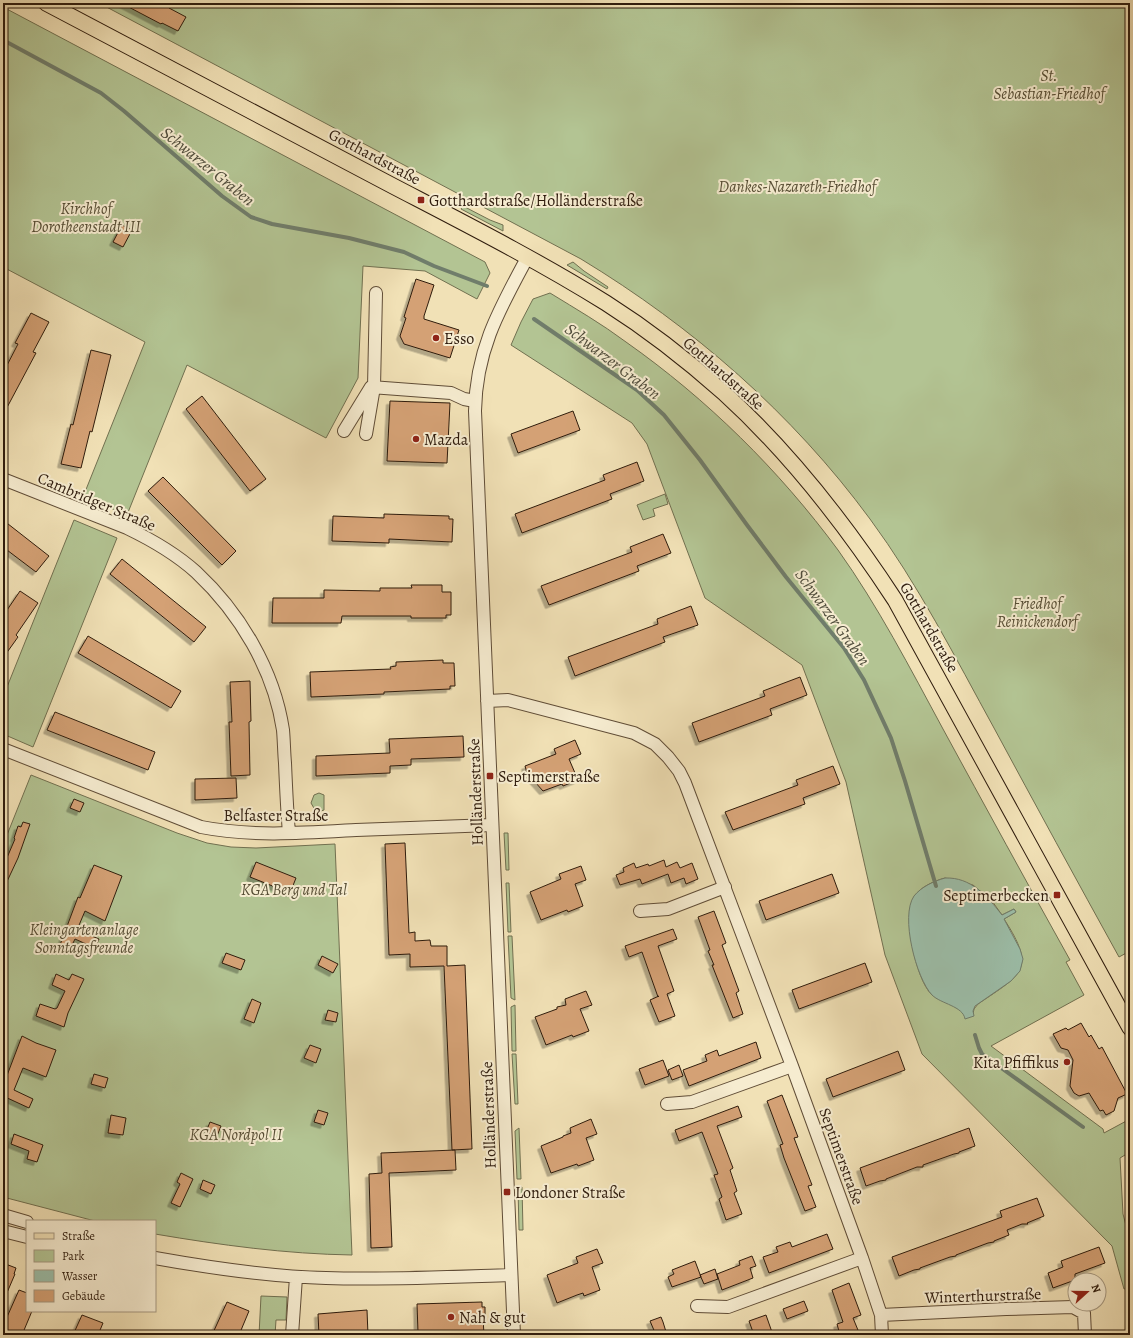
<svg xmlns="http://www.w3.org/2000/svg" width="1133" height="1338" viewBox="0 0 1133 1338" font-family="Alegreya,serif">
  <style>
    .green { fill: #b3c493; stroke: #717050; fill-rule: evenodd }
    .water { fill: #9cbea9; stroke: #707d6b }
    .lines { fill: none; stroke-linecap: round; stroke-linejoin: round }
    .stream { stroke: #707d6b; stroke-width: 4 }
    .building { fill: #d4a175; stroke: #2f1c0d; filter: url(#shadow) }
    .minor-casing { stroke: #604d37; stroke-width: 14 }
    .major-casing { stroke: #2f1c0d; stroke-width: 17 }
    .minor { stroke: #f6ecd0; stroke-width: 12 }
    .major { stroke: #f1e1b6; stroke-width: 15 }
    .poi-dot { fill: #8f2418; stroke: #f6ecd0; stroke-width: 1.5 }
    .labels { text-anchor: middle; stroke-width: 4; stroke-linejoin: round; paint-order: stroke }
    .park-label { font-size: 16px; font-style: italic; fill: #574e35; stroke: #f6ecd0 }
    .street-label { font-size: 16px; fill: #2f1c0d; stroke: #f6ecd0 }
    .poi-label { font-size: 16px; fill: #2f1c0d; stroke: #f6ecd0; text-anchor: start }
    .water-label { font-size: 17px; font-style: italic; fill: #504d3c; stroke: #f6ecd0 }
  </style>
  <defs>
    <filter id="shadow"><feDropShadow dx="-3.5" dy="3.5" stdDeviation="0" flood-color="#0004"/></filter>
  </defs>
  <rect width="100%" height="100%" fill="#f1e1b6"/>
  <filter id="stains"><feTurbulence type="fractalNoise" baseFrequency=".005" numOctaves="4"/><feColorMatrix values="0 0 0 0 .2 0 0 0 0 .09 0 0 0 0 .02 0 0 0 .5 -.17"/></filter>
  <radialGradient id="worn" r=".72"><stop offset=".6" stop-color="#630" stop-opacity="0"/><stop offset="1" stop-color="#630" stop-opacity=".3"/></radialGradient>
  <path class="green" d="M99 3H1130V951L1119 957C1077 881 1035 804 994 728 955 657 918 584 870 519 792 413 693 327 581 259Z
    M3 7 485 262 490 273 477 299 425 271 363 266 358 378 326 438 187 365 127 515 83 497 145 342 3 267Z
    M463 206 490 220 503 225V231L461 209Z
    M573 262 584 271 608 287 607 289 567 265Z
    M550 293C576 309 602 324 626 342 707 399 779 470 838 550 878 606 910 668 943 729 985 806 1027 883 1070 960L1066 962 1084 995 991 1046 1103 1129 1104 1133 1130 1119V1152L1120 1158 1123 1214 1130 1241V1288L1124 1289 1112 1246 922 1054 885 955 846 782 802 665 705 598 647 444 632 423 511 345 521 322 533 299ZM945 878 973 885 992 901 1002 915 1014 909 1016 912 1004 919C1037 970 1022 974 978 1004L974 1009 973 1014 966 1018C961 1004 941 1003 931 994 916 979 902 915 914 897 920 887 934 881 945 878Z
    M665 494 668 504 653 509 655 516 643 520 637 505Z
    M74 520 117 538 33 747 3 734V697Z
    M31 775 177 833 207 843 231 847 256 848 335 844 352 1255C286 1254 220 1245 155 1234V1221H95L3 1197V845Z
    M319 793 324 795V810L321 811 315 810 311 803 314 795Z
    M504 833H508L509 870H506Z
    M506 883H509L511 932H508Z
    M508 936H512L515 1000 511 998Z
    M515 1005 516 1051H512L511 1007Z
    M512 1054H516L518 1104H515Z
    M519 1128 521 1179H517L515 1131Z
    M522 1187 523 1230H519L518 1188Z
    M261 1296 287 1297 286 1320H276L275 1335H259Z"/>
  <path class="water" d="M945 878C971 877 987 896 1002 915L1014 909 1016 912 1004 919 1020 949 1023 959 1020 971 1011 981 975 1006 973 1011 974 1016 965 1019C963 1006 941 1004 932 995 916 978 900 916 914 896 921 887 934 881 945 878Z"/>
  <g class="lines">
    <path class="stream" d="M3 40 101 93 124 111 222 196 251 217 272 224 349 238 404 252 434 266 487 286
      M534 319 637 390 664 415 700 460 747 525 786 577 844 648 864 680 891 738 905 781 936 886
      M975 1035 979 1048 982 1054 1083 1127"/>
  </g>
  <path class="building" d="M121 3H162L170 7 169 8 186 17 178 31 162 23 161 24Z
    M122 225 132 230 123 247 113 242Z
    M416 279 434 285 424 316V319L459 330 450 358 404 344 400 336 406 318 404 317Z
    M31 313 49 322 33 352 36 353 3 415V373L18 344 15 343Z
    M91 350 111 355 92 432 90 431 81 468 61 464 71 424 73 425Z
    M202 396 266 479 250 491 186 409Z
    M390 401 450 403 447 463 387 461Z
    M573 411 580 430 518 453 511 434Z
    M637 462 644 481 610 494 612 499 522 533 515 514 605 480 603 475Z
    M163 477 236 551 222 565 148 491Z
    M384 514 449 516V519H453L452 542 389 539V543L332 541 333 516 384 518Z
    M3 520 49 556 36 572 3 547Z
    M663 534 671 553 637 566 639 571 549 605 541 586 632 552 630 547Z
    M122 559 206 627 194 642 110 574Z
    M411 585H442V592H451V615H446V618H411V616H342L341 623H272L273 598H324V590L380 591V588H412Z
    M20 591 38 603 16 635 18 637 3 658V616Z
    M691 606 698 625 663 637 665 642 575 676 568 657 658 624 657 619Z
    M88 636 181 691 171 708 78 653Z
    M443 660V663H454L455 686H450V689L384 692V694L311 697 310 672 391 669 390 667 396 666V662Z
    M800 677 807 695 770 709 772 715 699 742 692 723 765 696 763 691Z
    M250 681 251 721 249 722 250 775 231 776 229 722H232L230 682Z
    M55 712 155 752 148 770 47 730Z
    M463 736 464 757 411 759V765L390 766V773L316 776V756L390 753 389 739Z
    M575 740 581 754 569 759 578 780 563 786 562 784 543 791 527 773 525 766 556 754 554 749Z
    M833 766 840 784 803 798 805 804 733 830 725 812 798 785 796 780Z
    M236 778 237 798 195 800V779Z
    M74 799 84 803 80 812 70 808Z
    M23 822 30 824 18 858 3 890V867L15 839 14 838 18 826 21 827Z
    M405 843 409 933 415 932V941L430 940 431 946H447V966L465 965 472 1149 452 1150 444 966 410 967V954L389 955 385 844Z
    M664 860 666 867 677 862 680 868 692 863 698 879 686 884 684 878 671 883 668 874 642 884 640 879 620 885 616 875 624 872 623 868 634 863 636 868 648 864 649 866Z
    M256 862 296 878 290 893 250 877Z
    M94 865 122 876 105 921 85 911 77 930 99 939 95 948 75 939 70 949 60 945 78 897 80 898Z
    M581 866 586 880 575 884 583 906 568 912 567 910 541 920 530 892 561 879 559 874Z
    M832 874 839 893 766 920 759 901Z
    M714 911 726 943 722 945 739 991 736 993 743 1014 733 1018 712 965H714L708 951 710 950 698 917Z
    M673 929 677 939 658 946 674 991 667 994 675 1016 659 1022 650 1000 659 996 658 997 642 952 629 957 625 946Z
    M226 953 245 960 241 970 222 963Z
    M322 956 338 964 333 973 318 965Z
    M865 963 872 982 799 1009 792 990Z
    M56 974 69 980 72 974 84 979 68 1013 64 1027 36 1016 40 1004 55 1009 57 1008 65 991 52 985Z
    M586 991 592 1005 580 1009 589 1031 573 1037 572 1035 546 1045 535 1017 557 1009V1007L566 1005 565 999Z
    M252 999 261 1003 254 1023 244 1019Z
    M328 1010 338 1013 336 1022 325 1020Z
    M1081 1023 1089 1037 1091 1035 1099 1049 1102 1047 1127 1094 1118 1098 1114 1111 1106 1115 1103 1110 1100 1111 1089 1093 1079 1096 1074 1093 1070 1086 1073 1060 1068 1050 1061 1048 1053 1034 1066 1028 1068 1030Z
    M22 1036 36 1043 56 1050 46 1077 23 1068 14 1090 33 1099 29 1108 3 1096V1086Z
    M756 1042 761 1058 689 1086 683 1070 707 1061 705 1055 717 1050 719 1056Z
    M310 1045 321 1049 316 1063 304 1058Z
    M898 1051 905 1070 833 1097 826 1079Z
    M663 1060 669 1076 645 1085 639 1069Z
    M679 1065 683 1076 672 1080 668 1070Z
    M94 1074 108 1078 105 1088 91 1084Z
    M782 1095 798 1137 794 1138 812 1185 808 1186 816 1207 805 1211 784 1158 780 1145 783 1144 767 1101Z
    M738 1106 742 1117 717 1126 733 1168 730 1170 737 1191 734 1193 742 1214 726 1220 719 1199 722 1197 714 1175 718 1174 702 1132 679 1141 675 1130Z
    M318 1110 328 1113 324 1125 314 1122Z
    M111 1115 126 1118 123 1135 108 1133Z
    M591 1119 597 1134 586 1138 594 1160 578 1166 577 1164 551 1173 541 1146 563 1137V1136L571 1133 570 1128Z
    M210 1122 221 1126 217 1136 206 1132Z
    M969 1128 975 1146 959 1152V1153L954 1154 923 1165V1167H917L886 1179V1180L880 1181 866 1186 860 1168Z
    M14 1134 43 1145 37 1162 27 1159 29 1151 11 1144Z
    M455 1150 456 1170 389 1173 392 1247 371 1248 369 1174 382 1173 381 1153Z
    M181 1173 193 1179 180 1207 171 1203 180 1184 177 1182Z
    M203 1180 215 1185 211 1194 200 1189Z
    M1037 1198 1044 1216 1027 1223 1028 1224H1022L1007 1230 1009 1235 994 1241V1242L988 1243 956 1255V1256L950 1257 920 1268V1269L914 1270 899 1276 892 1257 1002 1217 1000 1211Z
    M827 1234 833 1249 769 1273 763 1257 778 1252 776 1247 790 1242 792 1247Z
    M1099 1247 1105 1263 1075 1274V1280L1053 1288 1048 1273 1063 1267 1061 1261Z
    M597 1249 603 1263 592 1267 600 1290 584 1296 583 1293 577 1295 557 1303 547 1275 578 1263 576 1257Z
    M752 1256 756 1266 750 1268 753 1278 722 1290 717 1274 740 1265 739 1261Z
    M695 1261 701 1277 672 1287 668 1277 674 1274 672 1270Z
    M3 1263 16 1268 14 1274H15L3 1302Z
    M715 1269 718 1279 704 1284 700 1275Z
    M849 1283 861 1315 853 1318 860 1335H840L837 1324 843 1322 832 1290Z
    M19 1290 27 1293V1311H32L22 1335H3V1326Z
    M804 1301 808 1311 787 1319 783 1309Z
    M227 1302 249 1311 239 1335H212Z
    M482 1302V1307H485V1318H483L484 1335H423V1331L418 1332 417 1304Z
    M367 1310 368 1335H319L318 1314Z
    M82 1315 103 1323 98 1335H73Z
    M766 1315 773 1335H754L749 1321Z
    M661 1317 663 1322 667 1335H656L650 1321Z"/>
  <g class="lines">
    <g class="minor-casing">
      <path id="minor" d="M344 431 371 387 451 393 464 399 475 401
        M366 434 374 387 376 293
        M3 479 127 528C152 540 176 554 196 572 240 613 274 670 283 730 284 741 284 752 285 763 286 787 287 810 289 833
        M487 701 508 700 634 733 655 744 668 757 679 771 685 783 792 1066 862 1258 881 1315 882 1335
        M3 749 201 827C252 837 304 833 356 830 401 828 447 827 492 825
        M640 911 668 909 725 887
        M667 1104 692 1102 792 1066
        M3 1215 27 1222
        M3 1231 27 1237
        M155 1258C211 1268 269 1277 326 1278 388 1280 450 1277 511 1275
        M697 1306 728 1307 862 1258
        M881 1315 1006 1309 1073 1307 1084 1313 1085 1335
        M292 1335 296 1277
        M514 1335 475 411C476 350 499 310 527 258"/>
    </g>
    <g class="major-casing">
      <path id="major" d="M46 3C161 64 277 125 393 186 464 223 537 260 606 303 647 329 687 360 724 393 791 454 846 525 895 600L1130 1028"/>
    </g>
    <use href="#minor" class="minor"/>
    <use href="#major" class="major"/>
  </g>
  <g class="poi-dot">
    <rect x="417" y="196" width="8" height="8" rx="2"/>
    <circle cx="436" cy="338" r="4"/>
    <circle cx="416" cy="439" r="4"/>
    <rect x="486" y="772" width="8" height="8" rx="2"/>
    <rect x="1053" y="891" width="8" height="8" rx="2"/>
    <circle cx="1067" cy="1062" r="4"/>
    <rect x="503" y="1188" width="8" height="8" rx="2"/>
    <circle cx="451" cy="1317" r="4"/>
  </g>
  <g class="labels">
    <g class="park-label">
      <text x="1049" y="81">St.<tspan x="1049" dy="18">Sebastian-Friedhof</tspan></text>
      <text x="797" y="192">Dankes-Nazareth-Friedhof</text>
      <text x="86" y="214">Kirchhof<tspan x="86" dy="18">Dorotheenstadt III</tspan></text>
      <text x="1037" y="609">Friedhof<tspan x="1037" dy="18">Reinickendorf</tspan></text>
      <text x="294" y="895">KGA Berg und Tal</text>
      <text x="84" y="935">Kleingartenanlage<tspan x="84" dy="18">Sonntagsfreunde</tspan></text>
      <text x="236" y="1140">KGA Nordpol II</text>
    </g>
    <g class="street-label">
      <text transform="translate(375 156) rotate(28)" y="6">Gotthardstraße</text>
      <text transform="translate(724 373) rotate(41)" y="6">Gotthardstraße</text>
      <text transform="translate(97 501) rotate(23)" y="6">Cambridger Straße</text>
      <text transform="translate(930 627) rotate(60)" y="6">Gotthardstraße</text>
      <text transform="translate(475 792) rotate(-92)" y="6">Holländerstraße</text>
      <text x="276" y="821">Belfaster Straße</text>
      <text transform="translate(488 1115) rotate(-92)" y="6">Holländerstraße</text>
      <text transform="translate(842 1156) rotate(70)" y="6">Septimerstraße</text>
      <text transform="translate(983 1295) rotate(-2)" y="6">Winterthurstraße</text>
    </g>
    <g class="poi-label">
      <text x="429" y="206">Gotthardstraße/Holländerstraße</text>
      <text x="444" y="344">Esso</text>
      <text x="424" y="445">Mazda</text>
      <text x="498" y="782">Septimerstraße</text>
      <text x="1049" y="901" text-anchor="end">Septimerbecken</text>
      <text x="1059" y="1068" text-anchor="end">Kita Pfiffikus</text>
      <text x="515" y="1198">Londoner Straße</text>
      <text x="459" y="1323">Nah &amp; gut</text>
    </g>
    <g class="water-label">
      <text transform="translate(208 166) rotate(39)" y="6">Schwarzer Graben</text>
      <text transform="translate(613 361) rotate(37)" y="6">Schwarzer Graben</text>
      <text transform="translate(833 617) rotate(54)" y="6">Schwarzer Graben</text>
    </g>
  </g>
  <rect width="1133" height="1338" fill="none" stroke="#f1e1b6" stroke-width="16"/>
  <rect x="4" y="4" width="1125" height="1330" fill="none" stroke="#2f1c0d" stroke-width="2"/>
  <rect x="8" y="8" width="1117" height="1322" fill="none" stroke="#2f1c0d"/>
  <rect x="26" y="1220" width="130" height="92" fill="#f6ecd0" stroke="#a69982"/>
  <rect x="34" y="1233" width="20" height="6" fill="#f1e1b6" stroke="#a69982"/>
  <text x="62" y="1240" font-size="12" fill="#2f1c0d">Straße</text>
  <rect x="34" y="1250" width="20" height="12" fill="#b3c493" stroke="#a69982"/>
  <text x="62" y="1260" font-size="12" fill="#2f1c0d">Park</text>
  <rect x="34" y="1270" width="20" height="12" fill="#9cbea9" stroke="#a69982"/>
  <text x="62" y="1280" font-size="12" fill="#2f1c0d">Wasser</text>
  <rect x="34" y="1290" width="20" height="12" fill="#d4a175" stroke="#a69982"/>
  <text x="62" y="1300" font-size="12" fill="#2f1c0d">Gebäude</text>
  <g transform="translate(1087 1292) rotate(69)"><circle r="19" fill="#f6ecd0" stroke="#a69982"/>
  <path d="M0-3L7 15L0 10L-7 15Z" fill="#8f2418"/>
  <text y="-6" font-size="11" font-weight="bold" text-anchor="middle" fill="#2f1c0d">N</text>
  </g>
  <rect width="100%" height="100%" filter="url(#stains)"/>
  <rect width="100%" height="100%" fill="url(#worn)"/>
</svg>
